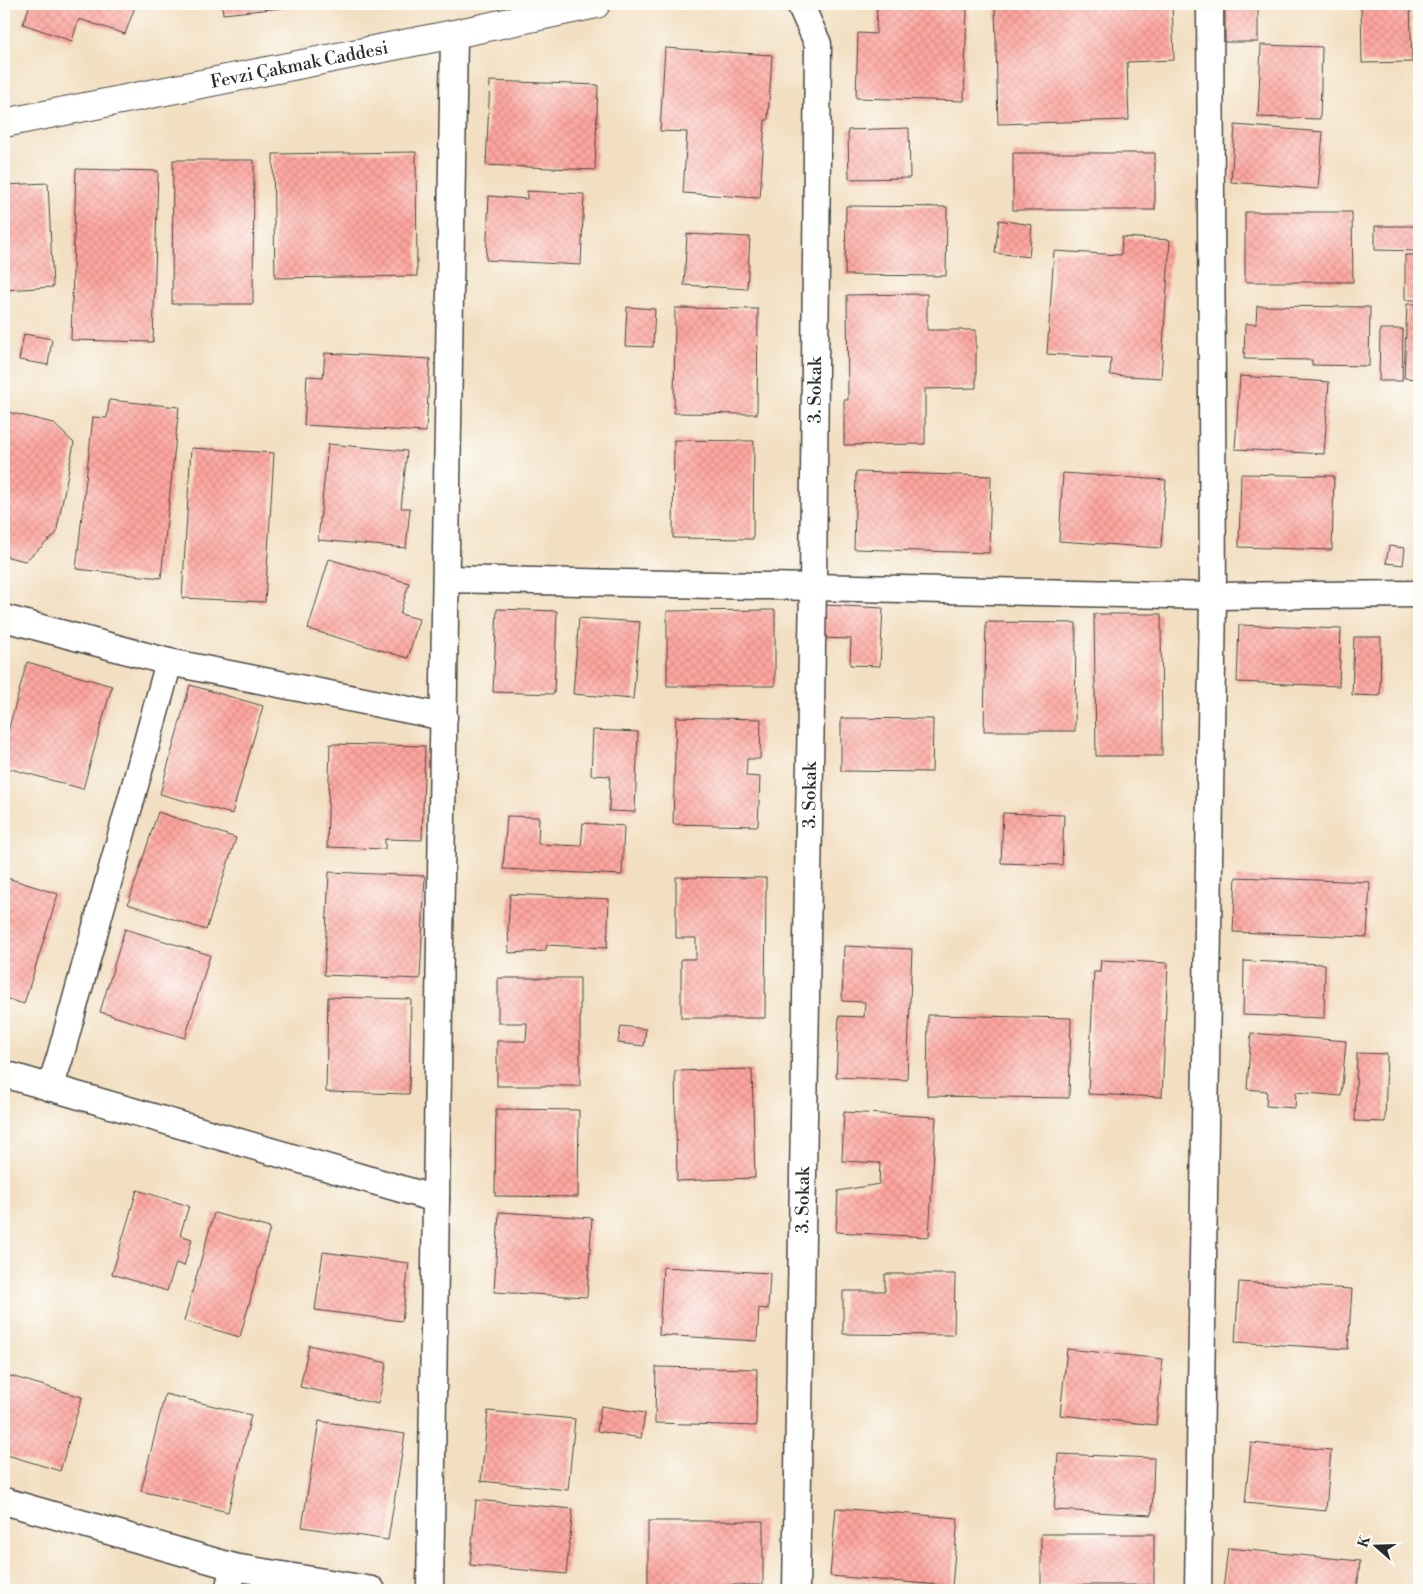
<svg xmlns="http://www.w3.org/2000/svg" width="1423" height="1594" viewBox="0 0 1423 1594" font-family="'Libre Bodoni',serif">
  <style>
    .building { fill: url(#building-cross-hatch) }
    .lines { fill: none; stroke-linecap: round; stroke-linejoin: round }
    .street-casing { stroke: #494641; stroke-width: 29 }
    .secondary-casing { stroke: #494641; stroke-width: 30 }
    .street { stroke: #fff; stroke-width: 26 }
    .secondary { stroke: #fff; stroke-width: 28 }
    .labels { text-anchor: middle; stroke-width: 4.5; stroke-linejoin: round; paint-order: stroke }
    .street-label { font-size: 18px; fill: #2b2b2b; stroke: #fdfcf7 }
  </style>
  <defs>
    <pattern id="building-cross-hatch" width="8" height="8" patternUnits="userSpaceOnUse" patternTransform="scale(1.25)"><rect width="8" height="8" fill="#fea59f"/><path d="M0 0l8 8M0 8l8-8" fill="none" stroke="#da8e89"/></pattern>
  </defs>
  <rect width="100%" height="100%" fill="#fdfcf7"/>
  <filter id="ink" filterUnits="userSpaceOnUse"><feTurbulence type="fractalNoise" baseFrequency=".02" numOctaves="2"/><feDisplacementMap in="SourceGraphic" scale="10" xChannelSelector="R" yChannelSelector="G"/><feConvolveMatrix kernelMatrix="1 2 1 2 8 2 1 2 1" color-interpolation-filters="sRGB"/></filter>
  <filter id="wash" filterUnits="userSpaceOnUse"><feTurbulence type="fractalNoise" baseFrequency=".0096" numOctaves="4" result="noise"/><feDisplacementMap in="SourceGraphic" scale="20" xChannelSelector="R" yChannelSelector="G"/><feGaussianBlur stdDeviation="1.12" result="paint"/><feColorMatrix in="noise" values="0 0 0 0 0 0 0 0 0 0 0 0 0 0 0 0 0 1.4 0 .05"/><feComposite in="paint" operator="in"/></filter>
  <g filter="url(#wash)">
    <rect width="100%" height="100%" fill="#f2dec0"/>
    <g id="blocks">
      <path class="building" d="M30 4H136L125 34 79 19 72 41 23 24Z
        M222 4H310V5L223 14Z
        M995 4H1172L1174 60 1127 62 1129 120 998 124Z
        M1225 4H1258V42H1225Z
        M1361 4H1410L1412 62 1362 63Z
        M877 6 967 9 964 101 856 98 858 33 876 34Z
        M1261 45 1322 47 1320 119 1258 117Z
        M665 48 772 55 768 120H765L760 198 683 193 687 132 660 131Z
        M490 81 598 85 595 170 486 165Z
        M1235 125 1323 132 1318 189 1231 182Z
        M909 128 910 178 849 179 848 130Z
        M416 152 417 276 275 278 273 154Z
        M1013 153H1155V210H1013Z
        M173 160H254L253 304H172Z
        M76 169 158 171 153 342 71 340Z
        M48 183 53 287 4 290V185Z
        M527 191 584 194 581 265 486 260 489 196 527 199Z
        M846 206 947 207 946 276 845 275Z
        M1245 212H1352L1353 282H1245Z
        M999 220 1032 225 1029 257 995 253Z
        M1375 226H1419V251L1375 250Z
        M687 234 750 237 747 289 684 285Z
        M1122 237 1170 240 1161 378 1110 375 1111 358 1047 354 1054 251 1121 255Z
        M1405 255H1419V300H1405Z
        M927 294V330H976V388L925 389V444L844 445V400H848L847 295Z
        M1407 304H1419V379L1404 378Z
        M1257 306 1370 307 1369 366 1312 365V360L1244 359 1245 324H1256Z
        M627 307 655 309 653 347 625 346Z
        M675 308 758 309 757 414 674 413Z
        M1380 329H1403L1402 381H1379Z
        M24 334 52 339 48 365 19 360Z
        M325 353 430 359 426 432 304 425 307 376 323 377Z
        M1240 376 1329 382 1324 454 1235 449Z
        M109 400 179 407 161 578 76 569 93 417 107 418Z
        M4 411 53 423 74 443 56 534 25 561 4 556Z
        M674 440 754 441 753 539 673 538Z
        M328 444 407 451 401 508H410L406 548 318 540Z
        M191 448 274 453 265 602 182 598Z
        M856 472 991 476 989 553 854 549Z
        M1063 473 1166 480 1161 548 1059 541Z
        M1241 474 1334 476 1332 550 1239 547Z
        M1389 546 1405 548 1403 565 1386 563Z
        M329 559 409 583 400 614 419 619 408 658 308 629Z
        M824 605 883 608 880 666 850 665 851 639 822 638Z
        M497 609 557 611 554 694 493 692Z
        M775 610V686H667V611Z
        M1094 614H1161L1162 756H1096Z
        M579 618 640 622 633 699 573 694Z
        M986 622 1076 623 1075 731H984Z
        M1239 625 1341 629 1339 686 1237 682Z
        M1354 637H1381L1380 696 1352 695Z
        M27 662 112 686 83 789 4 767V746Z
        M190 685 263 706 232 814 160 794Z
        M676 717 761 719 760 759H747L746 776 760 777 758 826 673 824Z
        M841 718 933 719 932 772 841 771Z
        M593 730 638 732 635 812 609 811 610 776 591 775Z
        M330 744 425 746 422 840 385 839V849L327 847Z
        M158 812 236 838 206 930 128 904Z
        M1003 813 1064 815 1062 865 1001 863Z
        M507 816 539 817 538 844 581 846 583 823 624 826 622 875 503 869Z
        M329 872 425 876 420 979 324 975Z
        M4 877 58 894 24 1004 4 998Z
        M676 877 766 878 765 1018H681V959H696V938H676Z
        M1236 877 1370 882 1367 937 1233 932Z
        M510 894 609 899 607 948 547 945 545 951 509 953 508 928Z
        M125 929 210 955 185 1038 100 1012Z
        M844 946 912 949 907 1080 836 1077 839 1016 864 1017 865 1002 842 1001Z
        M1101 960 1168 963 1162 1097 1088 1094 1094 972H1100Z
        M1244 961 1325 964 1324 1018 1243 1015Z
        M498 978H580V1086H497V1041H526L527 1023H498Z
        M328 997 411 999 409 1094 326 1092Z
        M928 1015 1071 1018 1069 1098 927 1096Z
        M621 1026 646 1029 644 1046 618 1043Z
        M1251 1033 1346 1041 1341 1096 1296 1092 1295 1108 1266 1106 1267 1091 1247 1089Z
        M1357 1053 1387 1054 1385 1122 1355 1121Z
        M752 1069 755 1178 677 1181 675 1071Z
        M496 1109 579 1110 578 1197 495 1196Z
        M844 1112 936 1117 929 1237 836 1232 838 1191 879 1184 880 1163 842 1161Z
        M137 1190 189 1206 180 1235 192 1239 184 1266 176 1263 167 1291 112 1274Z
        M499 1212 592 1218 587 1297 494 1292Z
        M214 1213 270 1228 240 1337 184 1321Z
        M323 1252 409 1263 402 1321 315 1310Z
        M663 1267 770 1273 768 1309 759 1308 757 1341 659 1335Z
        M885 1274H955L954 1335 843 1334V1291H885Z
        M1239 1282 1352 1289 1348 1349 1235 1342Z
        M309 1345 387 1363 378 1404 300 1387Z
        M1067 1349 1163 1359 1156 1425 1060 1415Z
        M656 1367 757 1369 756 1426 655 1423Z
        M4 1374 82 1397 60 1471 4 1454Z
        M165 1394 251 1415 228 1512 141 1491Z
        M601 1406 645 1413 641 1438 597 1431Z
        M488 1411 575 1419 568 1490 481 1481Z
        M319 1421 405 1434 388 1540 302 1527Z
        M1251 1443 1331 1450 1326 1511 1245 1503Z
        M1058 1454 1154 1458 1152 1515 1054 1510Z
        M476 1500 573 1509 566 1574 470 1565Z
        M836 1508 958 1518 952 1586 830 1576Z
        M648 1521H763V1585H648Z
        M1041 1534H1154V1585H1041Z
        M1228 1548 1360 1561 1357 1590H1223Z"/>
    </g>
  </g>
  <g filter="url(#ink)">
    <use href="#blocks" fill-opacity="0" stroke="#494641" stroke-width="1"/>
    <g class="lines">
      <g class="street-casing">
        <g id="street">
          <path d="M446 579 1213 596 1419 594"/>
          <path d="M4 618 169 662 444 717"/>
          <path d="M4 1074 436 1199"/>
          <path d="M50 1088 60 1057 169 662"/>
          <path d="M4 1501 234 1567 372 1590"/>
          <path d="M228 1590 234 1567"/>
          <path d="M430 1590 454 34"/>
          <path id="s1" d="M796 1590 813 586 818 44 800 4"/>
          <path d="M1198 1590 1213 596 1210 4"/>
        </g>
      </g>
      <g class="secondary-casing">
        <g id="secondary">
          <path id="s2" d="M4 123 454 34 596 4"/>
        </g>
      </g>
      <use href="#street" class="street"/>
      <use href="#secondary" class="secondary"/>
    </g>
  </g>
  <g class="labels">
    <g class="street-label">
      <text dy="6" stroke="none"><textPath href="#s2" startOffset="301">Fevzi Çakmak Caddesi</textPath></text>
      <text dy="6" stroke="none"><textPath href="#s1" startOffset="1200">3. Sokak</textPath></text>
      <text dy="6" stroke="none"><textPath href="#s1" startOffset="795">3. Sokak</textPath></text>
      <text dy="6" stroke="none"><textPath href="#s1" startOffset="390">3. Sokak</textPath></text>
    </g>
  </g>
  <rect width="1423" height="1594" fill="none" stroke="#fdfcf7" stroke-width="20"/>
  <g transform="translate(1376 1546) rotate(290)" stroke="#fdfcf7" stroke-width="4" paint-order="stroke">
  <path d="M0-4L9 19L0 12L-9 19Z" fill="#2b2b2b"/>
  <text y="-8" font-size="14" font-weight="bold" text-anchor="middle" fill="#2b2b2b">K</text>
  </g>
</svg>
